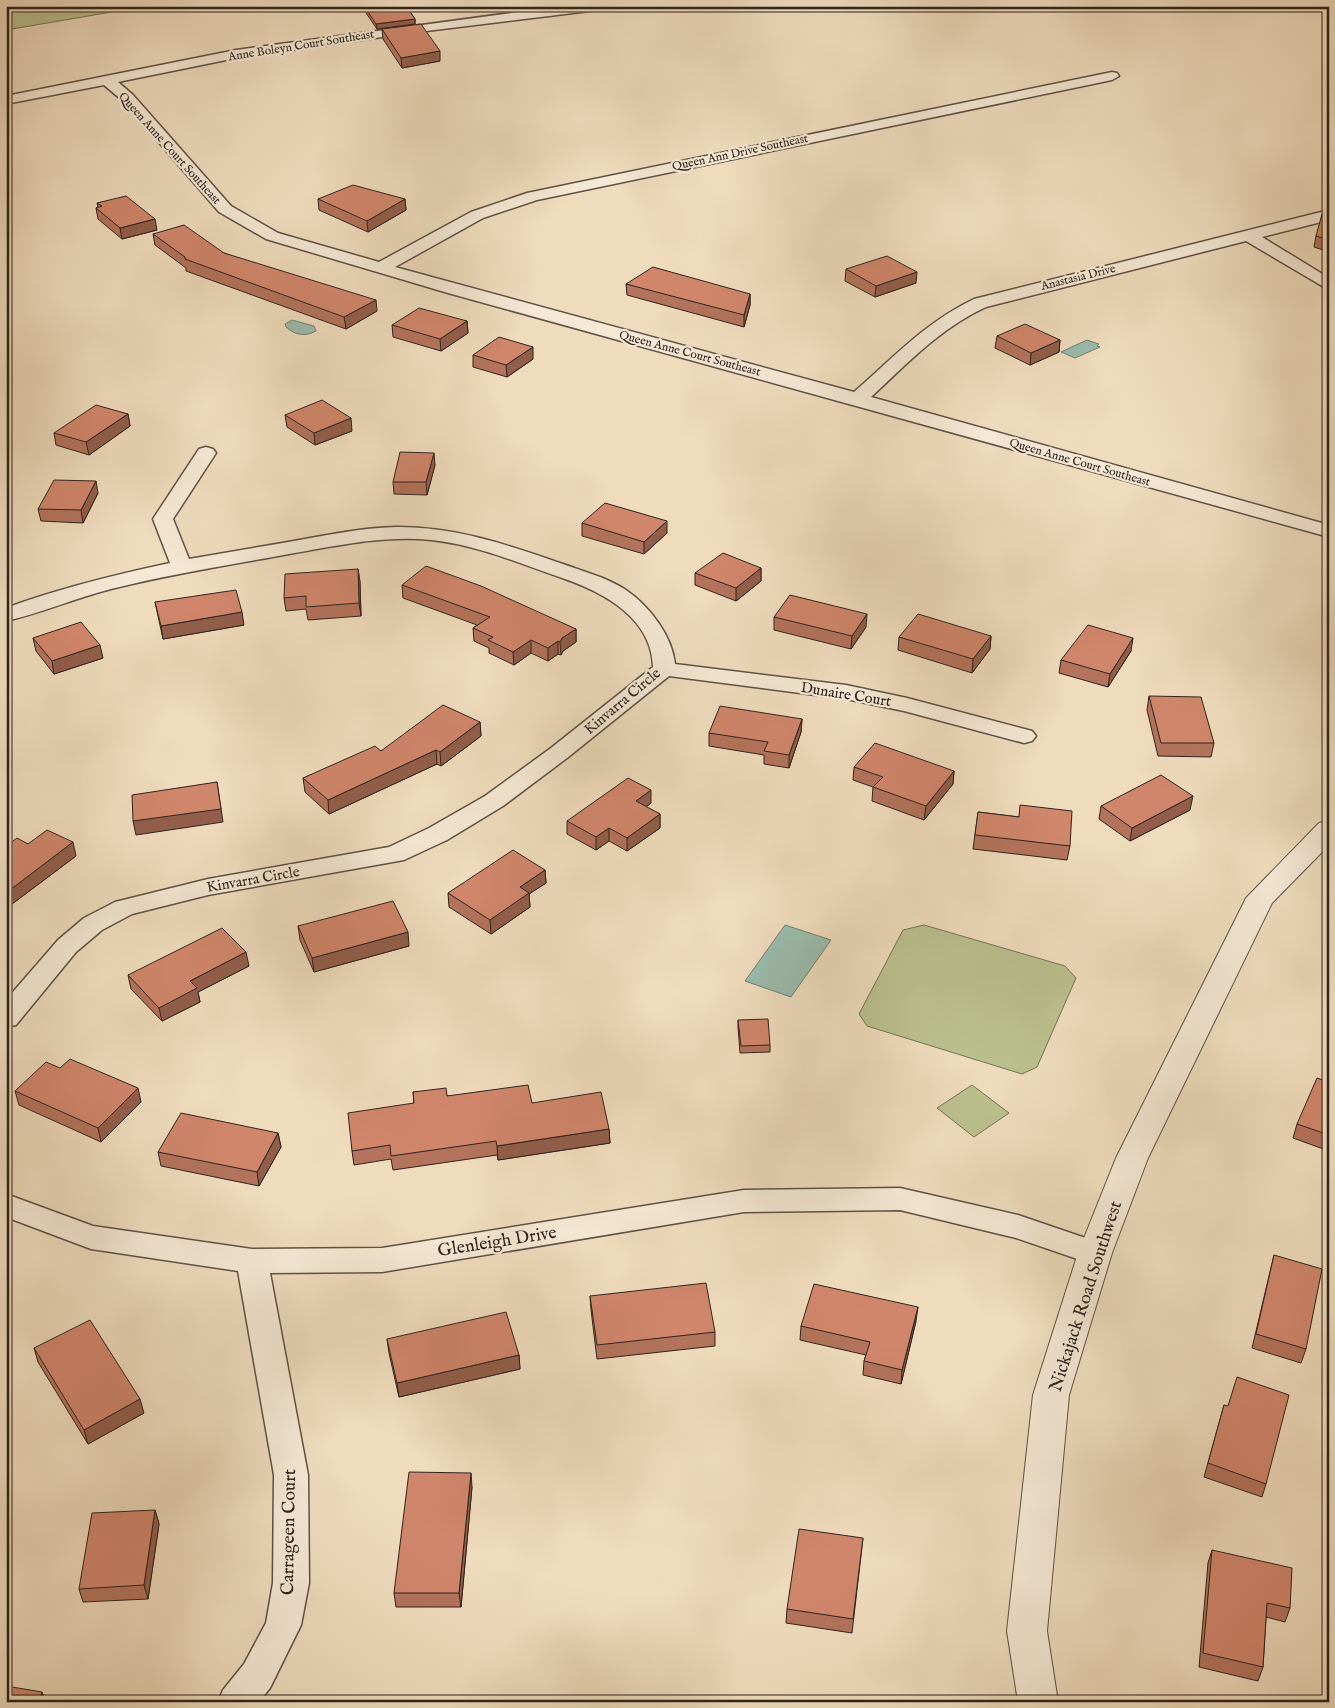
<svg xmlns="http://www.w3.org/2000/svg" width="1335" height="1708" viewBox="0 0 1335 1708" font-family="'IM FELL English',serif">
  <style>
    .green { fill: #bbc08f; stroke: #747256 }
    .water { fill: #9abcad; stroke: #6f7f73 }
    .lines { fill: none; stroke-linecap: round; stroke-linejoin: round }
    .minor-casing { stroke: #5e5145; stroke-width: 3 }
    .tertiary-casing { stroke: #5e5145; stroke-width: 2 }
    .minor { fill: #f5e8d4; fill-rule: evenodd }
    .tertiary { fill: #f5e8d4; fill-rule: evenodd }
    .wall { fill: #b3735c; stroke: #2e231d }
    .shaded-wall { fill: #925e4b; stroke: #2e231d }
    .building { fill: #d0866b; stroke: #2e231d }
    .labels { text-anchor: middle; stroke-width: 4.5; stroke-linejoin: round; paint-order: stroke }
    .far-street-label { font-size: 12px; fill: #2e231d; stroke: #f5e8d4 }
    .street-label { font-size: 15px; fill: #2e231d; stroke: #f5e8d4 }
    .near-street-label { font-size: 18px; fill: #2e231d; stroke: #f5e8d4 }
  </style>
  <rect width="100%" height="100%" fill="#efdcbd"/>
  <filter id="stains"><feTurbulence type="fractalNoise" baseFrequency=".004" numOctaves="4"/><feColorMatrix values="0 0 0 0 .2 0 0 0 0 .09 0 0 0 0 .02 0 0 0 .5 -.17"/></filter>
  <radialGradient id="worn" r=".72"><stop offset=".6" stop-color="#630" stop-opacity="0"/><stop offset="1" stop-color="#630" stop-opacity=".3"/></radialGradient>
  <path class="green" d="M6 6H147L6 30Z
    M924 925 1065 966 1076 978 1037 1067 1022 1074 867 1026 859 1014 903 930Z
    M972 1085 1009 1113 974 1137 937 1108Z"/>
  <path class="water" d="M292 320 314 326 316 331C305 337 295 335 286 327L285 324Z
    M1087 340 1099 344 1097 346 1100 347 1075 358 1061 352Z
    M785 925 831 940 791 997 745 981Z"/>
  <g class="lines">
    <g class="minor-casing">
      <path id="minor" d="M563 6H604L598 10 410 33 236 58 118 82 133 95 231 206 278 233 379 262 471 212 527 193 1112 72 1117 73 1119 76 1112 80 537 200 483 218 395 267 854 392C894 357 926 322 974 299L1329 210V220L1262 237 1329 278V290L1246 241 986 307C939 329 909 362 871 397L1329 525V537L448 293 266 239 219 212 123 101 104 85 6 104V96L236 50Z
        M206 447 213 449 216 453 173 519 189 559C224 553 259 547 294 541 327 535 361 528 395 527 453 526 505 544 560 563 582 571 606 577 626 590 649 606 672 635 675 664L846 685 907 698 1032 731 1036 736 1032 741 1024 743 904 711 846 699 669 676 567 758 503 806 447 840 404 860 208 895 132 914 102 930 76 952 16 1025 6 1027V1000L58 940 84 918 115 902 208 879 389 847 429 828 485 796 551 748 653 667C652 619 605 593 565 579 521 564 478 545 431 540 383 535 336 546 289 554 229 565 170 574 111 589 75 598 42 613 6 621V608C60 588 114 575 170 563L153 519 199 449Z
        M900 1188 1018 1215 1106 1245 1110 1253 1106 1261 1095 1265 1016 1238 900 1210 744 1212 382 1272 270 1273 308 1475 309 1583 301 1625 270 1688 259 1702H218L223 1690 244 1664 266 1623 273 1583 274 1475 238 1271 91 1249 6 1217V1194L93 1226 252 1249 382 1248 744 1190Z"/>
    </g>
    <g class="tertiary-casing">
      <path id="tertiary" d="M1329 820V845L1272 903 1148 1158 1112 1253 1069 1395 1047 1631 1058 1702H1018L1007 1631 1033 1395 1078 1253 1116 1158 1246 898 1319 823Z"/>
    </g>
    <use href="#minor" class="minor"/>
    <use href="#tertiary" class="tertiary"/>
  </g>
  <path class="wall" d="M364 6H406L415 19V24L377 29 364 10Z
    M382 29 440 61 402 68 383 39Z
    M318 199H405L406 210 368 232 319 210Z
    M97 203 157 230 122 239 98 219 96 208 98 207Z
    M1329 216V252L1314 247 1316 236Z
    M153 234 224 253 377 311 346 329 186 271V268L155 245Z
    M846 269 916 283 875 297 845 281Z
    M626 284 750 294V305L744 327 627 295Z
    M467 321 468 333 441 351 393 337 392 325Z
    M997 336 1060 340 1059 352 1030 365 995 348Z
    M473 355 533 359 507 377 473 367Z
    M128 414 130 426 89 455 56 445 54 433Z
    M285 415 352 431 315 445 287 427Z
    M435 465 427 495 394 494 393 482Z
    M98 493 83 523 41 521 38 509Z
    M582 523 667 533 644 554 582 536Z
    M761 568V581L736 601 695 585V573Z
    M358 569 360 582 361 616 308 620 306 609 286 611 284 598Z
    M402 585 576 629V642L563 651 561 655 558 654 548 661 531 653 514 665 489 653V648L474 641 473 628 477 625 403 598Z
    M155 602 244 625 163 639Z
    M774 617 866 627 851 649 774 630Z
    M991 636 990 649 972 673 898 650 899 637Z
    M33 638 103 658 54 674 36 651Z
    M1131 651 1108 687 1059 673 1061 660Z
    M1149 696 1214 743 1211 757 1158 756 1147 710Z
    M802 719 801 732 789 768 764 764V755L709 746V733Z
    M480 722 481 736 441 766 437 764 329 814 305 792 303 778 381 751Z
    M854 767 954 771 953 784 924 820 872 801 873 787 853 780Z
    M651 803 646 807 660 814V828L627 851 609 841 596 850 567 834V821Z
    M1101 806 1190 810 1130 841 1099 819Z
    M978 812 1019 817 1070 846 1067 860 973 849Z
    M28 844 76 856 8 907 6 906V846Z
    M545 870 546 883 529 894 530 907 491 934 449 907 448 893Z
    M298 926 409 946 314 972 300 940Z
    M249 966 198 992 200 1002 162 1021 131 989 128 975Z
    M738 1020 770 1045V1052L740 1053 738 1027Z
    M1329 1082V1151L1293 1138 1297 1124Z
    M15 1091 141 1102 101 1142 19 1105Z
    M413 1092 447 1096 532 1103 609 1129 610 1143 498 1160 497 1155 393 1170 391 1159 354 1165 352 1151 414 1103Z
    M278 1133 281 1147 259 1186 161 1166 158 1152Z
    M1274 1255 1306 1349 1301 1363 1252 1348Z
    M590 1296 715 1332V1346L597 1359 591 1310Z
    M916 1321 901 1384 863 1375 864 1361 866 1355 800 1340 801 1326Z
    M387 1339 519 1355 520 1369 399 1397 389 1353Z
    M34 1348 144 1413 88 1444 38 1362Z
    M1224 1405 1266 1484 1262 1497 1204 1477Z
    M472 1487 461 1607H396L394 1593Z
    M155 1510 159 1524 148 1599 83 1602 79 1589Z
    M863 1538 852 1633 786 1623 787 1609Z
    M1212 1550 1290 1608 1285 1622 1266 1617 1263 1667 1258 1681 1199 1667 1208 1563Z"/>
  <path class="shaded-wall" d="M415 19V24L377 29 376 24Z
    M440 51V61L402 68 401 58Z
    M405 199 406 210 368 232 367 221Z
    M155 219 157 230 122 239 120 228Z
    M917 272 916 283 875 297 876 286Z
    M750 294V305L744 327V315Z
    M376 300 377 311 346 329 344 317Z
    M467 321 468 333 441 351 440 339Z
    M1060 340 1059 352 1030 365 1031 353Z
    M533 347V359L507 377 506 365Z
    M128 414 130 426 89 455 86 442Z
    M351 418 352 431 315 445 314 433Z
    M434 453 435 465 427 495 426 482Z
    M96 481 98 493 83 523 81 510Z
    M667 521V533L644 554V542Z
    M761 568V581L736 601V588Z
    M358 569 360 582 361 616 359 603Z
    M242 612 244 625 163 639 161 626Z
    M867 614 866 627 851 649 852 636Z
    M576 629V642L563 651 561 655 560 642 562 638Z
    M991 636 990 649 972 673 973 659Z
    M1133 638 1131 651 1108 687 1110 674Z
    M531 640V653L514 665 513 652Z
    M558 641V654L548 661V648Z
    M100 645 103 658 54 674 52 661Z
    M9 692 12 705 6 709V694Z
    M802 719 801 732 789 768V755Z
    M480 722 481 736 441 766 440 752Z
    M436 750 437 764 329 814 328 800Z
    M954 771 953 784 924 820 926 806Z
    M217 782 223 822 136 835 133 821Z
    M651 790V803L636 814V801Z
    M1193 796 1190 810 1130 841 1132 828Z
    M660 814V828L627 851V838Z
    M609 828V841L596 850V837Z
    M73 842 76 856 8 907 6 899V893Z
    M545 870 546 883 529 894 530 907 491 934 490 920 520 887Z
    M408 932 409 946 314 972 312 958Z
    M246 952 249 966 198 992 200 1002 162 1021 159 1008 190 981Z
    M138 1088 141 1102 101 1142 98 1128Z
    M609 1129 610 1143 498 1160 497 1146Z
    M278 1133 281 1147 259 1186 257 1172Z
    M918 1307 916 1321 901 1384 902 1370Z
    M519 1355 520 1369 399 1397 397 1383Z
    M140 1399 144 1413 88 1444 84 1430Z
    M471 1473 472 1487 461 1607 459 1593Z
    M155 1510 159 1524 148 1599 144 1585Z
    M42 1692 46 1702H39Z"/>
  <path class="building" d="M364 6H406L415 19 376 24Z
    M421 24 440 51 401 58 382 29Z
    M353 185 405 199 367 221 318 199Z
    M126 196 155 219 120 228 96 208 102 206 97 203Z
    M1322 214 1329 216V240L1316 236Z
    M184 225 224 253 376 300 344 317 185 259V257L153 234Z
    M887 256 917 272 876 286 846 269Z
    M653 267 750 294 744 315 626 284Z
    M419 308 467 321 440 339 392 325Z
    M1025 324 1060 340 1031 353 997 336Z
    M499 337 533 347 506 365 473 355Z
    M322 400 351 418 314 433 285 415Z
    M96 405 128 414 86 442 54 433Z
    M400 452 434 453 426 482H393Z
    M54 480 96 481 81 510 38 509Z
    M605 503 667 521 644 542 582 523Z
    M723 553 761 568 736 588 695 573Z
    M426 566 481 586 576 629 562 638 560 642 558 641 548 648 531 640 513 652 488 640 493 637 473 628 490 617 402 585Z
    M358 569 359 603 306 607V596L284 598 285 574Z
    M236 590 242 612 161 626 155 602Z
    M790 595 867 614 852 636 774 617Z
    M918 614 991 636 973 659 899 637Z
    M81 622 100 645 52 661 33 638Z
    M1088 625 1133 638 1110 674 1061 660Z
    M1149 696 1201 697 1214 743H1161Z
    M443 705 480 722 440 752 436 750 328 800 303 778 375 746 381 751Z
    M720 706 802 719 789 755 764 751 768 742 709 733Z
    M875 743 954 771 926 806 873 787 883 777 854 767Z
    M1161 775 1193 796 1132 828 1101 806Z
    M628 778 651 790 636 801 660 814 627 838 609 828 596 837 567 821Z
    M217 782 221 809 133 821 132 795Z
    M1020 805 1072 811 1070 846 975 835 978 812 1019 817Z
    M47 830 73 842 6 893V846L17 838 28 844Z
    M513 850 545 870 520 887 529 893 490 920 448 893Z
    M393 901 408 932 312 958 298 926Z
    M222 928 246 952 190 981 197 988 159 1008 128 975Z
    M768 1019 770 1045 741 1046 738 1020Z
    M70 1059 138 1088 98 1128 15 1091 46 1062 60 1068Z
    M1317 1078 1329 1082V1135L1297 1124Z
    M528 1085 532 1103 601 1092 609 1129 497 1146 496 1141 391 1156 390 1145 352 1151 348 1113 414 1103 413 1092 446 1088 447 1096Z
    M181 1113 278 1133 257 1172 158 1152Z
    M1274 1255 1322 1269 1306 1349 1256 1334Z
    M706 1283 715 1332 597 1345 590 1296Z
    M814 1284 918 1307 902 1370 864 1361 870 1342 801 1326Z
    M506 1312 519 1355 397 1383 387 1339Z
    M90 1320 140 1399 84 1430 34 1348Z
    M1237 1377 1289 1395 1266 1484 1208 1463 1224 1405 1228 1406Z
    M409 1472 471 1473 459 1593H394Z
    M155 1510 144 1585 79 1589 92 1513Z
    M799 1529 863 1538 853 1619 787 1609Z
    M1212 1550 1292 1568 1290 1608 1267 1603 1263 1667 1203 1653Z
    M6 1686 42 1692 39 1702H6Z"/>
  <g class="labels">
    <g class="far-street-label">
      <text transform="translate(301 45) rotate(-9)" y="4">Anne Boleyn Court Southeast</text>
      <text transform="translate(170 148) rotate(48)" y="4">Queen Anne Court Southeast</text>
      <text transform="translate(740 152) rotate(-12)" y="4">Queen Ann Drive Southeast</text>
      <text transform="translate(1078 277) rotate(-14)" y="4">Anastasia Drive</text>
      <text transform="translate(690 353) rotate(15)" y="4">Queen Anne Court Southeast</text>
      <text transform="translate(1080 462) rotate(16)" y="4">Queen Anne Court Southeast</text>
    </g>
    <g class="street-label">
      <text transform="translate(846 694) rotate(9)" y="5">Dunaire Court</text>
      <text transform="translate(622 701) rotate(-40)" y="5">Kinvarra Circle</text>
      <text transform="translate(253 879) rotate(-10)" y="5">Kinvarra Circle</text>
    </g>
    <g class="near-street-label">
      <text transform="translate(497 1241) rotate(-9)" y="6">Glenleigh Drive</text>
      <text transform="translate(1085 1296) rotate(-72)" y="6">Nickajack Road Southwest</text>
      <text transform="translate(288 1532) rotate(-89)" y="6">Carrageen Court</text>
    </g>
  </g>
  <rect width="1335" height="1708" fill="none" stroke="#efdcbd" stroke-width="25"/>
  <rect x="8" y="8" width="1320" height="1693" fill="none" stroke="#2e231d" stroke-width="2.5"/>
  <rect x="12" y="12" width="1310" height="1683" fill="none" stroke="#2e231d"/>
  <rect width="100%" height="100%" filter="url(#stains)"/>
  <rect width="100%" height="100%" fill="url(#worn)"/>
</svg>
